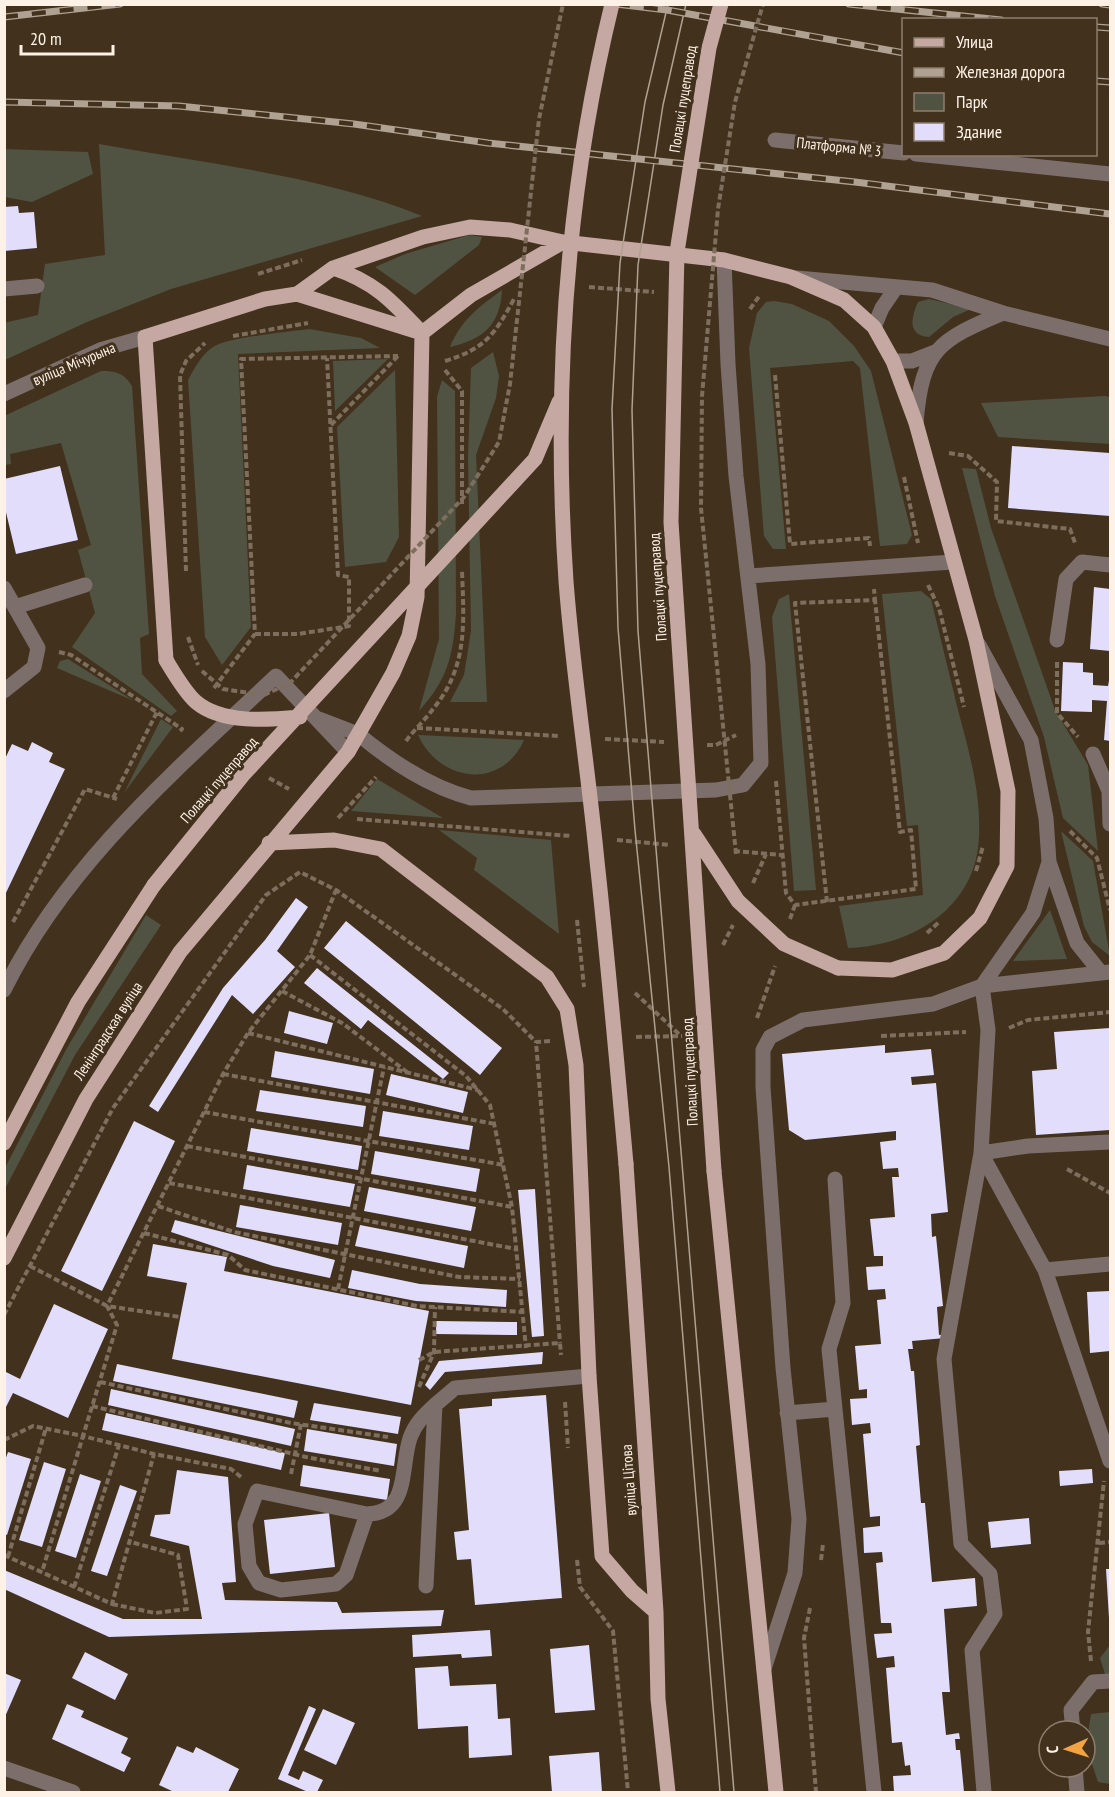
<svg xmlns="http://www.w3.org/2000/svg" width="1115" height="1797" viewBox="0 0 1115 1797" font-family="'PT Sans Narrow',sans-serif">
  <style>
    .green { fill: #515342 }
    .building { fill: #e1ddfb }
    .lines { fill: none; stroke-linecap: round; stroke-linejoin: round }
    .path { stroke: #7e6e5d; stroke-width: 4; stroke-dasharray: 6 3; stroke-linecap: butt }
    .service { stroke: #7c6f6b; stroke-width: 15 }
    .pedestrian { stroke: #7c6f6b; stroke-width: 15 }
    .minor { stroke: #7c6f6b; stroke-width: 15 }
    .primary { stroke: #c4a8a1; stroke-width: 15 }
    .tram { stroke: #b0a292; stroke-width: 1.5 }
    .rail-casing { stroke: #b0a292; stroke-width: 7 }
    .rail { stroke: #42311d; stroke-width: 4.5; stroke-dasharray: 14; stroke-linecap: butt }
    .path-bridge { stroke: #7e6e5d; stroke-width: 4; stroke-dasharray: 6 3; stroke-linecap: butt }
    .primary-bridge { stroke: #c4a8a1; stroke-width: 15 }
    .labels { text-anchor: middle; stroke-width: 6; stroke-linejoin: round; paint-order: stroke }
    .street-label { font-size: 15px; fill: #fef2e6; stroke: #42311d }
  </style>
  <rect width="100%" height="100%" fill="#42311d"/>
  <path class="green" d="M99 144C206 164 322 175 422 216L171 289 87 322 5 360 4 323 38 315 45 264 105 255Z
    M4 149 88 152 93 174 32 202 5 197Z
    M469 235 482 237 479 245 415 295 375 267 405 254Z
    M502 290C500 325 484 339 450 347 461 320 480 306 502 290Z
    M929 299 971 309 953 317 929 337C907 336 911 317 918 302Z
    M774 301 792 304 829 321 854 346 871 371 912 535 907 544 880 546 860 368 853 361 770 368 786 549H773L764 536 749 348 757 313 766 302Z
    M309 329 361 338 380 348 238 354 251 627 222 665 205 637 188 380C194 369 202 354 213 347 229 337 288 332 309 329Z
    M493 352 499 376 496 398 476 455 487 702H450L464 675 471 631 468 457 471 368Z
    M388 359 335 411 333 361Z
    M395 370 399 537 386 562 345 567 337 427Z
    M101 371C116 371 124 373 132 386L149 634 140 638 142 674 177 711 171 716 72 647 95 613 78 550 91 545 61 443 10 454 11 464 5 465 4 416Z
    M442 380 455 391 456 614C453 656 448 679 419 711L439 639 437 397Z
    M1105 396 1110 397V444L998 437 981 403Z
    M962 468 976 469 991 528 1055 710 1088 765 1098 851 1063 818 1044 737 995 596Z
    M921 591 931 599C940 636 949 673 958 710 969 751 981 793 979 836 977 907 913 946 848 948L839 906 923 895 918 825 907 826 882 594Z
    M789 594 816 890 794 891 772 617 779 599Z
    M68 659 134 701 57 668 60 661Z
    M161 719 173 727 124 793Z
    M418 735 524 740C502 790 440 783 418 735Z
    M377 779 443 818 351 811Z
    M439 830 551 840 559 934 474 870 477 858Z
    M1061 831 1093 861 1110 956 1092 942 1084 926Z
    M1050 910 1067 959 1013 961Z
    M146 915 161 925 75 1055 5 1189V1168L67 1048Z
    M1110 1645V1674H1105L1100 1658Z
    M1110 1712V1784L1098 1782 1086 1746 1091 1714Z"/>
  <path class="building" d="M18 206 19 213 34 212 37 248 4 251V207Z
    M1012 446 1110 453V516L1008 508Z
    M60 466 78 540 16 554 4 504V479Z
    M1094 587 1110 589V651L1090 649Z
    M1063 662 1083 663V672L1093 673V685L1108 686 1110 675V741L1104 740 1107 701 1092 700V712L1061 711Z
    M32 742 53 753 49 762 65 769 4 897V761L12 744 28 751Z
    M296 898 308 907 277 951 295 967 253 1014 232 995 158 1112 149 1106 223 988 265 940Z
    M346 921 502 1048 480 1075 324 948Z
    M317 968 449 1073 443 1079 368 1020 361 1029 304 983Z
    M289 1011 333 1023 327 1044 284 1033Z
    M1110 1028V1130L1036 1135 1032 1071 1057 1069 1054 1032Z
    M885 1045V1053L931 1049 934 1075 911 1077 912 1085 936 1083 948 1212 931 1214 932 1237 936 1236 943 1306 937 1307 939 1335 945 1334V1338L912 1341 913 1349H908L911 1371H914L920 1445 916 1446 921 1503H925L932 1582 975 1578 977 1606 944 1609 950 1692H942L946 1735 959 1733 960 1739H955L956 1750H960L964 1792H894L893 1776 911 1775 910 1765 905 1766 902 1742 892 1743 886 1668 895 1667 894 1656 877 1658 874 1634 892 1633 891 1623H881L876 1563 883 1562 882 1552 864 1553 863 1528 880 1526V1516L870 1517 863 1434 871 1433 870 1423 852 1425 850 1399 867 1398V1389L859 1390 855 1346 881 1344 877 1300 886 1299 885 1289 868 1290 866 1267 883 1266V1256H874L870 1219 895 1217 892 1177H899L898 1168 883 1169 880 1142 896 1140V1131L805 1140 789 1130 782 1054Z
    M275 1051 374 1069 370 1094 271 1077Z
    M391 1074 468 1092 463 1113 386 1095Z
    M260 1090 366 1106 363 1127 256 1111Z
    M383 1111 473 1126 469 1150 379 1136Z
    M134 1121 175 1141 102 1291 61 1271Z
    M251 1128 362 1146 358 1170 247 1151Z
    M375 1151 480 1169 476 1192 371 1174Z
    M247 1165 355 1184 350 1207 243 1189Z
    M369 1187 476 1207 471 1231 364 1211Z
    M535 1189 544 1336 532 1337 518 1190Z
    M240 1205 342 1223 338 1245 236 1227Z
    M175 1220 335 1260 330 1278 273 1266 171 1232Z
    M360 1225 468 1246 464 1268 355 1246Z
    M153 1244 227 1257 224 1271 429 1311 411 1405 172 1359 187 1283 147 1276Z
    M352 1270 420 1284 507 1290 506 1307 416 1301 348 1288Z
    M1110 1291V1351L1090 1353 1087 1292Z
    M54 1304 108 1329 68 1418 13 1393 4 1411V1371L20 1379Z
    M436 1321 517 1322V1335L436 1334Z
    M543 1352 542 1364 445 1372 430 1390 425 1385 439 1361Z
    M117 1364 298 1401 294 1418 113 1381Z
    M111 1389 295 1429 291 1446 108 1405Z
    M546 1395 562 1598 475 1605 471 1559 457 1560 454 1532 469 1530 459 1409 492 1406V1399Z
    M314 1403 401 1417 398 1434 310 1420Z
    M106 1413 285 1453 281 1470 102 1430Z
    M307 1429 397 1444 394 1466 304 1451Z
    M8 1452 31 1459 7 1535 4 1534V1463Z
    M44 1462 66 1469 42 1547 19 1540Z
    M303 1465 390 1479 387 1500 300 1486Z
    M1092 1469 1093 1483 1060 1486 1059 1471Z
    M177 1470 228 1477 236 1582 222 1583 225 1600 337 1602 342 1613 444 1610 441 1626 109 1637 4 1589V1570L123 1619H202L189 1546 150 1536 155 1515 170 1514Z
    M80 1474 101 1481 76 1558 55 1551Z
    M120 1485 137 1491 107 1576 91 1571Z
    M329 1513 335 1567 270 1574 264 1520Z
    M1029 1518 1031 1544 991 1548 988 1522Z
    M1106 1569H1110V1618H1109Z
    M490 1630 492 1656 462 1658 461 1654 413 1657 412 1635Z
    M589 1645 595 1710 555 1713 550 1649Z
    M85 1652 128 1674 115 1700 72 1678Z
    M448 1666 450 1686 496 1684 498 1719 510 1718 512 1755 469 1758 468 1726 418 1729 415 1668Z
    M4 1673 21 1680 4 1719Z
    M67 1704 84 1711 81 1717 128 1738 121 1753 131 1758 124 1772 52 1739Z
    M309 1706 316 1709 288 1775 299 1780 303 1771 323 1780 317 1792H308L278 1779Z
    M323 1709 355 1723 336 1765 304 1750Z
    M177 1746 193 1753 196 1747 239 1769 228 1792H174L159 1785Z
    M599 1752 602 1792H552L549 1756Z"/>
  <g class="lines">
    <path class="path" d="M258 274 302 260
      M589 287 654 292
      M750 309 760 295
      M233 336 308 323
      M445 361C485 349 495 334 514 299
      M445 370 462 391V504
      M775 375 790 544 869 538 870 546
      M331 425 398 356
      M949 453 968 456 997 482 996 521 1070 529 1075 543
      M904 477 918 543
      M186 571 180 375 186 361 205 343
      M928 585 939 608 964 707
      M255 634H298L349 626V577L338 575 327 358
      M59 652 71 655 182 729 180 731
      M1057 662V713L1078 737
      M214 688 255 634 241 359 398 356
      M417 728 559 736
      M605 739 664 742
      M406 741C414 730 425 720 433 709 468 667 464 623 462 571
      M707 745H716L736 735
      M269 778 289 789
      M776 781 786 893 795 905 916 889 911 830 900 832 875 600
      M113 798 157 712
      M338 818 376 777
      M357 819 571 836
      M1070 831 1097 858 1110 910
      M617 840 670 845
      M734 851 781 855
      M976 871 983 846
      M753 883 766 854
      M827 902 795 603 875 600 874 589
      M790 919 795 905
      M577 920 584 987
      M13 922 85 789 117 799
      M927 933 939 922
      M723 945 733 925
      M310 955 466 1076 490 1105 512 1207 526 1348
      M282 991 342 1023 407 1072
      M635 993 680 1035
      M757 1018 775 966
      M1009 1028 1028 1020 1110 1012
      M248 1033 478 1090
      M881 1036 966 1032
      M636 1037 682 1036
      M550 1041 536 1042 560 1343
      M223 1074 495 1124
      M204 1112 504 1165
      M187 1146 512 1207
      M1067 1169 1110 1193
      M169 1183 516 1249
      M158 1206 234 1232 459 1277 520 1279
      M144 1233 228 1255 245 1270 417 1306 523 1312
      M30 1266 107 1306 180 1317
      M338 1289 384 1067
      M4 1315 113 1108 266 895 300 872 336 890 503 1009 536 1042
      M419 1360 434 1352 560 1343 561 1355
      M100 1382 291 1423 388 1437
      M419 1387 434 1352 435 1307
      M565 1402 568 1448
      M92 1406 306 1457 381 1471
      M4 1440 33 1426 83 1436 42 1572
      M291 1474 301 1424
      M241 1477 231 1469 154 1454 83 1436 117 1325 107 1306 223 1074 248 1033 310 955 336 890
      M1099 1543 1110 1542
      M4 1555 112 1604 154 1454
      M8 1557 46 1428
      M577 1560 580 1587 613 1631 628 1792
      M821 1560 823 1544
      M74 1587 119 1445
      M112 1604 155 1613 187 1609 178 1555 131 1542
      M810 1608 804 1638 816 1792
      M1091 1661 1088 1632 1104 1481"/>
    <path class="service" d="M797 278 932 290 1003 313 1110 339
      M4 289 37 286
      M874 327 882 308 895 289
      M893 361H912L935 352
      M916 423C922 349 939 340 1003 313
      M4 588 38 648 34 667 4 691
      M15 607 85 585
      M1057 640 1066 579 1082 562 1110 565
      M319 719 358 734
      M1093 754 1109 791 1110 824
      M982 986 988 1030 981 1153 1045 1270 1110 1461
      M4 990C66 864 175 771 276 676L348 752
      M1045 1270 1110 1264
      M835 1409 874 1792
      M787 1413 835 1409 829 1349 843 1303 835 1179
      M367 1514 346 1575 336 1584 281 1590 259 1583 249 1566 245 1524 257 1491 367 1514C410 1513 400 1468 410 1438 415 1424 423 1416 435 1405
      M426 1586 435 1405 455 1388 589 1376
      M1073 1731 1071 1710 1093 1682 1110 1681
      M1075 1767 1077 1792
      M984 1792 972 1650 995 1614 990 1574 961 1544 944 1359 981 1153 1028 1146 1110 1142"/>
    <path class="pedestrian" d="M775 140 904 153
      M916 154 1110 174"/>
    <path class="minor" d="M4 394 100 350 145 337
      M748 576 953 562
      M979 645 1031 740 1046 818 1049 862 1077 943 1101 973
      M358 734C392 762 429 787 471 798L716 790 743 785 761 763 758 664 736 476 728 364 724 260
      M982 986 1033 913 1049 862
      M764 1669 795 1573 799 1519 783 1368 763 1087V1050L770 1037 803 1020 933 1004 982 986 1110 972
      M4 1768 73 1792"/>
    <path class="primary" d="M297 294 333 268 423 237 470 227 510 230 563 242 724 260 791 277 844 300 874 327 893 361 916 423 976 640 1008 791 1007 866 980 918 944 953 892 970 838 968
      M422 333 471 295 563 242
      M166 660 145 337 265 299 297 294 422 333
      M269 843 334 840 381 849 547 977 567 1009 576 1065 589 1376 602 1556 632 1591 656 1612
      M4 1143 78 1002 154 885
      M626 1164 656 1612 658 1699 668 1792
      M714 1171 776 1792
      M4 1258 86 1099 180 952 348 752 393 673 409 636 417 597 422 333C392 301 375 282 333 268"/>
    <path class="tram" d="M668 4 645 102 620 263 612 409 618 628 635 830 669 1167 720 1792
      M686 4 663 105 638 265 632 410 638 631 734 1792"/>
    <g class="rail-casing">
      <path id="rail" d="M616 4 667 10 904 53
        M849 4 1001 20
        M1102 4 1110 5
        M4 17 120 4
        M1096 27 1110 28
        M1096 81 1110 82
        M4 102 179 106 354 124 488 143 855 182 1110 214"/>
    </g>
    <use href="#rail" class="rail"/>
    <path class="path-bridge" d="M188 637 198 665
      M202 671 223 689 256 694
      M264 695 290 683 464 497 499 442 510 384 539 119 563 4
      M736 854 701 508 702 396 718 209 735 102 763 4"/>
    <path class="primary-bridge" d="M612 4C566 192 553 388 566 581 573 674 588 768 597 861 608 962 617 1063 626 1164
      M166 660C174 673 184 691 196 702 222 724 268 720 300 717
      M694 834 738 901 784 944 838 968
      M154 885 243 775 535 459 559 402
      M714 1171 671 522 677 252 709 48 721 4"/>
  </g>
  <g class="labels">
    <g class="street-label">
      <text transform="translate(683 99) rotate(-81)" y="5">Полацкі пуцеправод</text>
      <text transform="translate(839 147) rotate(6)" y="5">Платформа № 3</text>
      <text transform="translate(74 364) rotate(-23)" y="5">вуліца Мічурына</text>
      <text transform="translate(658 587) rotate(-94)" y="5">Полацкі пуцеправод</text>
      <text transform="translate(219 780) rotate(-49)" y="5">Полацкі пуцеправод</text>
      <text transform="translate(108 1031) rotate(-57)" y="5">Ленінградская вуліца</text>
      <text transform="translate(690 1072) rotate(-93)" y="5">Полацкі пуцеправод</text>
      <text transform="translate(629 1480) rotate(-94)" y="5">вуліца Цітова</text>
    </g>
  </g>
  <rect width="1115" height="1797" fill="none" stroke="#fef2e6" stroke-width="12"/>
  <rect x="902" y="18" width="195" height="138" fill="#42311d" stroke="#8d7e6d" stroke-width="1.5"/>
  <rect x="914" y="38" width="30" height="9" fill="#c4a8a1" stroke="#8d7e6d" stroke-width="1.5"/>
  <text x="956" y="48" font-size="18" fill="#fef2e6">Улица</text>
  <rect x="914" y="68" width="30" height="9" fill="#b0a292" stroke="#8d7e6d" stroke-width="1.5"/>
  <text x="956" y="78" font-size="18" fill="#fef2e6">Железная дорога</text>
  <rect x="914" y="93" width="30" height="18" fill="#515342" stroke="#8d7e6d" stroke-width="1.5"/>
  <text x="956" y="108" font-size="18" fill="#fef2e6">Парк</text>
  <rect x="914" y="123" width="30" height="18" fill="#e1ddfb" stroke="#8d7e6d" stroke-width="1.5"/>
  <text x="956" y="138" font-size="18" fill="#fef2e6">Здание</text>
  <g transform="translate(1067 1749) rotate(267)"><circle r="28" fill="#42311d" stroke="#8d7e6d" stroke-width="1.5"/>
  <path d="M0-4.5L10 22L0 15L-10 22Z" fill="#f3a442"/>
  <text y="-9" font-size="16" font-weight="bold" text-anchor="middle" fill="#fef2e6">С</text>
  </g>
  <path d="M21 45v9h92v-9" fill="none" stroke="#fef2e6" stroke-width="3"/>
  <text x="30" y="45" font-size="18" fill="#fef2e6" stroke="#42311d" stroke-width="4.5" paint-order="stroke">20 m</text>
</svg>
